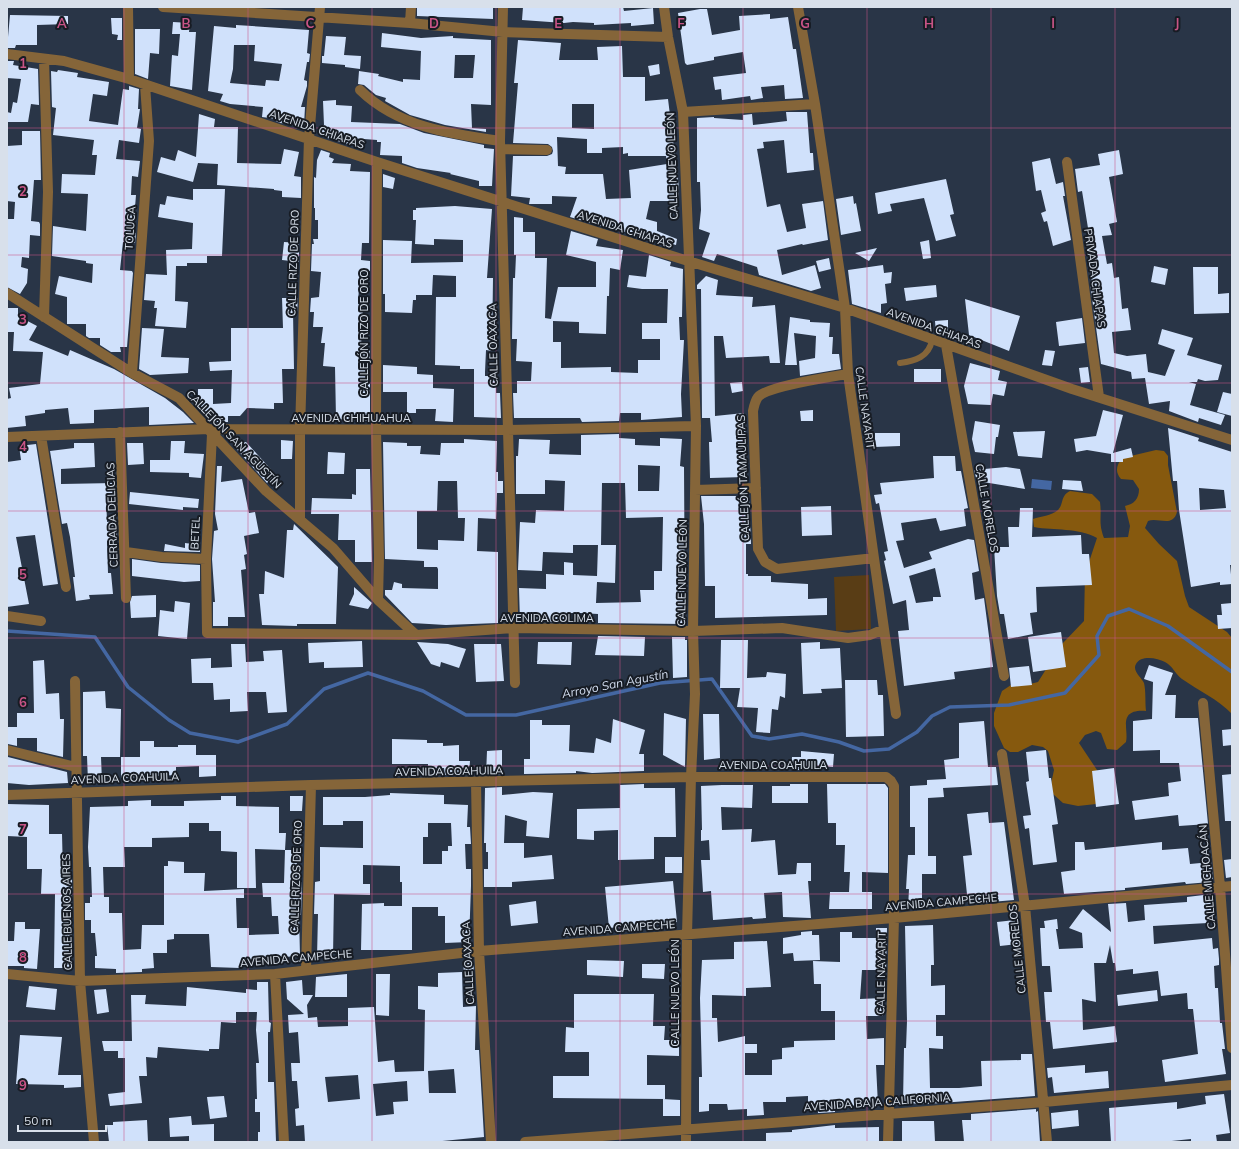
<svg xmlns="http://www.w3.org/2000/svg" width="1239" height="1149" viewBox="0 0 1239 1149" font-family="Mulish,sans-serif">
  <style>
    .green { fill: #593d15 }
    .forest { fill: #86590e }
    .water { fill: #4467a2 }
    .lines { fill: none; stroke-linecap: round; stroke-linejoin: round }
    .stream { stroke: #4467a2; stroke-width: 3.5 }
    .building { fill: #d0e1fb; fill-rule: evenodd }
    .service { stroke: #856539; stroke-width: 6 }
    .minor { stroke: #856539; stroke-width: 10 }
    .grid { fill: none; stroke: #c95486; stroke-width: 1; stroke-opacity: 0.55 }
    .labels { text-anchor: middle; stroke-width: 4; stroke-linejoin: round; paint-order: stroke }
    .street-label { font-size: 11px; fill: #d8e0eb; stroke: #171c24 }
    .water-label { font-size: 12px; font-style: italic; fill: #d3ddef; stroke: #171c24 }
    .grid-label { font-size: 13px; text-anchor: middle; font-weight: bold; fill: #c95486; stroke: #171c24; stroke-width: 4; stroke-linejoin: round; paint-order: stroke }
  </style>
  <rect width="100%" height="100%" fill="#293547"/>
  <path class="green" d="M869 575 871 629 836 631 834 577Z"/>
  <path class="forest" d="M1156 450 1164 451 1168 456V465L1177 512C1173 528 1158 517 1148 521L1145 528 1159 544 1177 561 1185 596 1189 607 1227 632 1232 638V714C1218 699 1199 691 1182 679 1175 674 1173 666 1165 662 1157 658 1141 655 1136 664 1132 671 1141 677 1144 683 1146 691 1145 702 1146 711 1117 709 1129 729 1126 742L1117 750 1107 749 1101 733 1096 731 1085 735 1079 743 1099 773 1096 804 1078 806 1063 803 1053 794 1051 784 1054 770 1048 751 1043 747 1032 745 1018 752H1010L1004 748 994 726V713L1002 691 1014 683 1030 684 1038 682 1062 644 1084 621 1085 574 1097 538C1077 527 1055 531 1034 527L1033 519C1041 516 1051 516 1058 510 1064 504 1060 496 1070 491L1092 494 1100 502C1102 518 1098 522 1104 538L1128 537 1130 526 1125 506C1134 504 1139 499 1139 489L1133 480 1121 479C1115 472 1116 466 1122 458Z"/>
  <path class="water" d="M1032 479 1052 481 1051 490 1031 488Z"/>
  <g class="lines">
    <path class="stream" d="M7 631 95 637 128 687 169 720 190 733 238 742 287 724 324 689 368 673 423 691 466 715H516L660 683 712 679 752 736 769 739 802 734 839 742 864 751 889 749 917 732 932 716 950 707 1009 705 1065 693 1099 655 1097 636 1108 616 1129 609 1168 626 1232 672"/>
  </g>
  <path class="building" d="M417 7H493V19L417 16Z
    M523 7H623L624 11 653 8 654 24 631 26V23L594 25V23L573 22 564 23 522 20Z
    M700 9H707L712 35 740 30 739 16 770 14V19L788 17 793 49H796L803 98 785 99 784 85 761 87 763 98 751 100 750 96 722 100 721 89 715 90 713 77 746 73 743 52 714 57V60L687 65 685 63 678 13Z
    M10 15 68 16V24L37 25V45H16L15 48H7Z
    M111 18H122V40H117L118 35 112 34Z
    M173 22 190 23 189 32H196L192 90 170 86 172 55 178 56 180 34H172Z
    M236 25 309 30 307 53 310 54 309 62H307L304 80 307 81V86L301 107H305L304 125 280 123 276 121 277 119 262 117 263 107 230 104 220 101 223 94 208 91 214 26 236 28ZM234 45H255L254 61 282 64 279 81 266 80 265 86 230 83 233 69Z
    M135 29H160L159 54 150 53 148 79 135 74Z
    M382 33 421 38 453 36V38L491 40V105L471 104 472 128 486 129V132L445 125 410 115 385 101 386 98 376 95 364 85 358 84 359 71 379 74 378 76 403 82V79L420 80 421 51 381 47ZM455 55H475L473 78H454Z
    M326 36 346 37 344 55 361 56 360 69 345 67V65L322 63V56H324Z
    M518 40 561 43 559 60H598L597 47 622 46 623 77H645V101L668 99 679 188V201H650L646 219 657 222V231L677 239 676 245 601 226 570 217 577 197 552 196V204H529L530 198 511 196 513 156H547L552 154 553 151 552 147 548 144 513 143 518 83H514ZM572 104H594V129L572 128ZM557 137 587 139V153H602V148L623 147V154L628 153V156H666L667 164 629 170 631 198 606 199 603 174H565L566 167 558 166Z
    M7 61H14L13 65 38 69 39 105 31 104 28 122H7V112L11 113 13 102 17 103 21 79 7 78Z
    M659 64 660 74 650 76 648 66Z
    M58 70 78 73 77 77 109 82 107 96 93 94 89 121 118 125 123 89 129 90V86L139 89 138 109H140L137 128 141 129 139 143 119 140 116 159 140 161 138 177 132 176 131 195H136L133 232 136 233 135 243 123 242 120 270 132 271 133 273 127 347H120L121 352H111L100 345V338H89L86 336V324H67V297L55 294 59 276 92 283 93 264 86 263V261L52 256 53 226 86 231 88 194 61 193 62 174 95 175 97 155H92L94 140 53 135 56 108 52 107 51 71 57 72Z
    M336 100V105L352 106 351 122 400 124 424 133 484 145V148L494 149 492 186H479V181L450 174 451 173 417 168 402 163V156L380 155 381 142H377V140L351 138V145L321 136 322 125H324L323 101Z
    M786 112H807L810 153H813L814 170 787 173 784 140 763 142 764 148 757 149 767 207 780 204 787 232 806 228 802 204 823 201 828 240 803 245 802 244 777 250 782 275 815 265 821 288 811 291 759 275 757 267 717 254 714 261 702 257 710 233 699 229 701 210 700 182H697V118L714 117V118L743 120V115L752 114 753 125 787 121Z
    M199 114 215 119 214 127H238L237 163 281 164 284 149 299 152 294 176 301 177V198L282 197V191L274 190V189L217 185 218 164 198 163 193 182 157 172 161 157 175 161 178 150 196 157Z
    M22 131H40L41 180H34L31 221 39 222 40 224V236L30 235 29 258 22 257 21 267 28 269 27 283 20 294 7 287 8 219H14L15 202 7 201V146L22 145Z
    M321 150 330 153 329 157 334 159 332 163 351 164 350 171 370 172 369 243H362L361 260 370 261V271L360 270 358 304 363 305 361 348 370 349V421L336 419 335 367 323 366 325 343H321L323 327H313L314 312H310L311 298 319 297 321 272 311 271 312 244H314L313 239H318V220H315V208H314V177L316 178 317 160Z
    M1119 150 1123 174 1109 177 1117 222 1109 224 1112 235 1102 236 1107 264 1112 263 1114 278 1119 277 1122 309 1128 308 1131 330 1112 332 1114 353 1127 356 1146 354 1148 372 1165 376 1175 350 1158 344 1162 329 1193 338 1187 355 1222 365 1218 380 1205 381 1198 379 1197 382H1189L1196 384 1190 405 1225 415 1221 425 1199 418 1198 422 1169 411 1170 401 1149 404 1145 378 1132 379 1131 372 1101 364 1090 283H1092L1090 266 1094 265 1082 191 1078 192 1075 169 1100 165 1098 154Z
    M1050 158 1056 184 1063 182 1065 196H1063L1071 240 1053 246 1047 221 1044 222 1041 213 1046 211 1041 190 1036 191 1032 162Z
    M383 174 395 178 393 189 383 187Z
    M946 179 954 214 950 215 956 236 936 241 924 198 890 204 892 211 878 214 875 193Z
    M193 189H225L222 256H207V263H187V266H176L175 301 188 302 186 328 155 326 157 308H154L155 301 144 300 146 274 167 275 166 250 192 249 193 223 158 217 160 204 165 205 167 196 193 200Z
    M853 196 854 204 856 203 861 231 841 235 836 199Z
    M455 206 492 209 487 278H493L492 351 486 350 485 372V376H496V393H500L501 418 474 417V369H460V366L435 365 436 297H456V276L433 275 432 295H416V300H413L412 313 385 312V294H383V240L412 241 411 263 463 262V240L434 239V245L415 244 416 220H413V210H416V208Z
    M514 217 523 218V232H535V258H547L545 318 551 319 558 287H596V262L566 255 571 231 598 239 596 246 623 250 620 270 610 268 609 296H607L606 334 579 333V322L553 321V342H561V368L611 367V372L638 373V360H660V339H642V323H667L668 289H642L627 287 629 275 646 277 649 255 671 262 670 266 683 269 682 317H679L680 340H684L681 394 682 417 641 420V413H620L619 421 582 422 580 418H514L513 393H517V381H531L532 362 516 361 517 339H512L513 278H515L516 255H514Z
    M929 240 931 258 923 259 920 242Z
    M284 242 299 243V262L282 260Z
    M877 248 869 261 855 253Z
    M829 258 831 269 819 272 816 261Z
    M883 265 884 273 892 272 891 283 885 284 887 303 881 304V313L852 304 848 270Z
    M1154 266 1168 269 1165 285 1151 282Z
    M1193 267H1218V294L1229 293V313L1194 314Z
    M706 276 718 280 716 295 753 297 752 307 775 305 780 363H770L769 356 726 358 723 336H714L715 416 744 413 746 438 744 439 745 477 710 478 709 442H712L710 418H702L701 289H697V285Z
    M936 285 937 297 906 301 904 288Z
    M282 298H298L297 312H293L294 369H282L283 403H274V409L247 408 240 416H228V422H215V419H207L198 409V389H213V404L231 403 232 370 210 371 209 362 231 361V328H283Z
    M965 299 1020 316 1009 351 969 335Z
    M7 308H18V316L37 326 29 340 68 356 70 350 114 369 165 398 183 412 194 423 149 425V407L94 410V423L70 424 68 408 45 410V413L25 416 26 426 7 428V399L11 398 9 388 40 384 43 352 13 351 14 332H7Z
    M790 317 810 320V322L830 323 829 337H833L832 354H839L841 369 800 376 799 361 815 358 816 336 794 333 797 365H785Z
    M1082 318 1085 343 1059 346 1056 322Z
    M948 320V333H936L935 321Z
    M142 328 164 329 161 357 189 358 188 373 150 375 139 369Z
    M1045 350 1055 351 1052 366 1042 365Z
    M970 363 1000 371 998 380 1007 382 1004 396 993 394 991 405 968 404 964 386Z
    M383 365 417 367V374L433 375V388L454 389 453 422 435 421 436 409H416V413H407V392H383Z
    M1088 367 1090 382 1081 383 1079 368Z
    M914 369H941V382H914Z
    M742 382 743 391 732 393 730 383Z
    M1223 392 1232 394V416L1217 412Z
    M813 410V421H801L800 411Z
    M1103 410 1123 415 1113 453 1131 448 1133 457 1123 459V462H1111V454L1087 450 1076 452 1074 439 1096 436Z
    M975 421 1000 425 998 437H996L994 454 975 452 972 439Z
    M1168 428 1199 438 1198 441 1232 452V565H1230L1232 584 1220 585V582L1191 587 1179 510 1177 481H1173ZM1199 488 1224 490 1226 508 1200 510Z
    M1045 431 1042 458 1018 456 1013 432Z
    M875 433H900V446L875 447Z
    M619 434V438L635 439V445L660 446V438L682 439 680 466 684 467 685 624 598 623V614L581 613H571V619H556V622H520L519 588 546 589V574L564 575V562L573 563V575L597 576 598 545H573V553L543 552 542 571 518 570 520 522 535 523 536 510 564 511 565 481 545 480V494H516V456H518L519 439 550 440 549 454 581 455V435ZM638 465 660 466 659 491H638ZM602 483H625L626 518 663 517 662 571H654V590H640L641 602 596 603 597 582 615 583 616 545H601Z
    M464 439 497 441 496 472H498V481H503V493H497L496 519 478 518 477 551 498 552V623L446 625 412 623 385 595V590H392L394 582 402 584V588L438 589V569L437 567H424V561L385 559 383 442 407 443V446H421L420 454 440 455 441 443H464ZM438 481H457L458 518H465L464 541 438 540V550L417 549V511H437Z
    M281 440 293 441 292 459H281Z
    M171 441H185L184 453 204 454 201 478 189 477V473L150 472V460H170Z
    M246 442 276 475 267 483 233 445Z
    M74 443H94L95 467 61 469V484L115 483 116 494H106L107 522 117 521V540L107 541 108 573H111L113 594 89 595 90 599 76 601 73 577H75L70 537 67 523 62 524 50 451 74 448Z
    M127 443H143L144 464 128 465Z
    M36 444 58 584 43 586 35 535 16 537 29 604 7 607V462L21 460 19 446Z
    M328 452 345 453 344 474H327Z
    M933 456H955L956 471H961L968 508 964 509 966 526 940 531 936 518 901 523 904 540 896 541 904 568 932 559 929 552 968 539 974 540 979 571 972 573 975 600 984 598 993 667 954 672 955 679 904 686 898 631 909 630 906 600 893 604 884 561 886 560 884 552 888 551 879 503 876 504 874 495 882 494 880 483 934 478ZM935 568 941 597H933V601L916 603 909 576Z
    M217 466H222L221 482 242 479 249 513 255 512 259 533 244 536 247 554 244 555 246 569 241 570 245 617H228V626H213V602H215L212 559 214 531 218 530 215 514Z
    M1006 467 1020 469 1025 489 977 481 974 470Z
    M356 469H370L372 562H355V540H338L339 514H311L312 498 352 499V494L356 495Z
    M1063 480 1081 481 1083 491 1062 489Z
    M130 492 199 499 198 508 183 507V510L129 504Z
    M701 496H749L751 544H746V574H748V576H771V582L808 584V599L827 598V615L715 618V586H705L704 524Z
    M831 506 832 535 802 536 801 507Z
    M1020 508H1033L1032 537 1081 535 1082 554H1089L1092 585 1036 587 1037 612 1030 613 1033 634 1008 639 1004 614H1000L997 596 994 547H1009L1008 527H1019Z
    M294 524 338 567 336 624H297V626L262 625 259 594H264L265 571 284 578 287 530H293Z
    M185 543 200 545V552L164 551 165 544 185 548Z
    M132 559 161 563 200 565V581L184 582 132 576Z
    M354 587 372 603 368 609 349 605 354 594Z
    M156 595V617L131 618 130 602 132 596Z
    M175 601 190 603 187 639 158 636 160 610 174 612Z
    M1232 603V628L1218 629 1217 615H1222L1221 604Z
    M1061 632 1066 667 1033 672 1028 637Z
    M598 636 645 637 644 656 595 655Z
    M672 637H685V640H687V677L673 678Z
    M721 640H748L747 678 766 677 767 672 786 674 785 698 780 696 778 710 772 709 770 733 756 732 758 708 737 707 740 688H720Z
    M362 641 363 667 324 668V662L309 663 308 643Z
    M417 642 448 644 466 649 459 668 441 662 440 667 431 664Z
    M538 642H572L571 665 537 664Z
    M820 642V649L840 648 842 688 821 689 822 693 803 694 801 643Z
    M231 644H245L246 662 264 661 263 651 282 650 287 712 268 713 266 692H247L248 711 230 712V699L214 700 213 683H192L191 659 211 658V668L232 667Z
    M474 644H501L504 681 476 682Z
    M44 660 46 694 59 693 60 719H64L63 757 37 751V738H17V746L8 744V727H17V713H34L33 661Z
    M1149 665 1173 673 1165 695H1176L1175 718H1198L1208 824 1179 826 1178 815 1135 820 1132 801 1169 796 1168 783 1181 781 1179 763H1160V750L1133 751V721L1152 719 1153 682 1144 679Z
    M1029 666 1032 685 1011 687 1009 668Z
    M845 680H877L878 695H883L884 736 846 737Z
    M105 691 106 708 121 709 120 757H101L102 781 88 782 87 756H83V692Z
    M664 713 686 719 685 767 663 755Z
    M703 714H719L720 758 704 760Z
    M613 719 645 730 639 754H644V771L592 773 576 771V773L524 774V759H530V720H542V725H570L569 751 594 753 596 738 611 743Z
    M984 721 988 767H996L998 785 943 788 944 797 928 798V856H936V874H922V909L908 908 909 889H906L908 855H915V827H910V786L927 785V780L946 779 944 760 959 758V723Z
    M1232 729V745L1223 746 1222 730Z
    M392 739 427 740V743H443V746L459 745V761H470L469 774 445 775 444 768 428 769V764H392Z
    M140 741H154V747H178V745H196V755H216V776L199 777V766L176 767V775L121 778V757H140Z
    M502 750V774L486 775 487 751Z
    M1046 750 1049 778H1051L1058 824 1052 825 1057 862 1033 865 1029 828 1025 829 1023 816 1031 815 1026 782 1029 781 1026 752Z
    M801 751 834 754 833 767 809 765 808 770H791L792 757H801Z
    M8 757 67 772 68 783 29 785 7 783Z
    M1114 768 1119 804 1096 807 1092 771Z
    M1232 774V821H1225L1222 775Z
    M644 784V788H675L676 837H654V859L618 860V830L594 831V840L577 839V809L620 808V785Z
    M790 784H808V803H772V786H790Z
    M827 784H885L888 788V873L862 872V892H872V909H829L830 892H849L850 872H844L845 845H836V823H828Z
    M722 785H753L752 808 721 807 722 830 752 829 751 842 775 840 778 875 796 874 797 863H811V881H808L811 918 783 917 782 892 764 893 766 918 753 919 752 917 713 920 711 891 703 892 702 875 701 860H710L709 840 701 841V830H702L701 786Z
    M502 787V795L533 792 553 793 549 838 526 836 527 821 505 815 504 843H524V858L552 855 554 879 512 882V887H484V869H488V852H486V843H484L485 788Z
    M390 793 444 795V804L468 805 467 827H470L471 844H465L466 869H471V886L469 942 445 943V916H438V907H412V950H361L362 904 384 903V906H402V882H400V866L363 865V884H370V895L334 894 333 957H317L318 914H314L315 882 320 881V847L363 848V821H343V825H323V797H365L390 795ZM428 823H451L452 846H448V851H442V864H423V837H428Z
    M221 796H236V806L279 807V833H286L285 850 255 849 256 888H237V852L221 851V831H209V823H189V837L152 838V847H124L125 867H103L104 897H109V913H122L123 950 141 949 142 925H164V866H168V861L184 862V873H205L204 891 244 889V898H236L237 928H249V935L279 934 278 916H272L271 897H263L262 883H284L285 850H300V861H297V882H302L301 915H299L300 956 265 958V962L240 963V968L211 967 209 934H174V939L167 940V953H153L154 968 142 969V972L116 973V969L95 968V956H97L95 933H91V920H85V903H90V897H92L91 867H89L88 847 90 807 128 806V801L151 800V806H184V801L221 800Z
    M290 796H303L302 811H290Z
    M7 804 49 805V834H62L63 874 72 875V968H54L55 894H41L42 869H27V837L7 836Z
    M988 812 989 823 1004 822 1014 900 968 904 963 856 972 855 967 814Z
    M1075 842H1084L1085 850 1162 842V850L1188 848 1190 864 1211 862 1213 879H1210V882L1186 884 1185 882 1125 888V890L1064 894 1061 872 1075 870Z
    M665 857H682V873H665Z
    M1232 859V877L1226 878 1224 860Z
    M673 881 677 922 609 928 605 887Z
    M1212 894 1214 914H1208V923L1153 926 1154 944 1212 938 1213 949 1218 948 1219 959V965L1214 966 1215 988H1218L1220 1023H1222L1225 1049H1222L1226 1074 1165 1082 1162 1060 1198 1054 1193 1009H1188L1187 993 1161 996 1158 971 1133 974V969L1116 971 1115 963H1113L1110 945 1106 963H1094L1096 1002 1082 999 1083 1030 1115 1026 1117 1042 1053 1049 1050 1022H1046L1044 992H1052L1050 966H1042L1040 928H1045L1044 921 1057 919 1058 929H1056L1059 949 1083 948 1082 933 1069 928 1083 909 1111 932 1108 904 1126 903 1128 922 1145 920 1144 905 1187 902V897Z
    M536 901 538 923 511 926 509 905Z
    M1015 920 1018 944 1000 946 997 922Z
    M15 922H25V929H40L37 969 24 968V966H7V941H14Z
    M933 925 934 965H931V986L945 985V1015H936V1036H943V1049L929 1048 930 1088H959L982 1086 981 1061 1021 1060V1054H1032L1035 1096 927 1104 903 1103 904 1048H906L907 1021 905 926Z
    M876 928H887L886 970H862L860 999 882 998 883 1016H866L867 1039 884 1038V1065H876L878 1105 835 1106V1112L818 1113V1110H808V1096L786 1097V1102H763L764 1115 747 1116V1109L728 1110 727 1104H709V1111L699 1112V1077H702L700 998 702 960 734 959V942L767 941 771 987 746 988V996L712 995V1018H717L718 1042 745 1036V1044H757V1053H745V1075H772V1060L782 1059V1048L794 1047V1041L835 1040V1011H821V984H814L813 961 840 962V932H852V938H876Z
    M812 931V935H819L820 960 794 961 793 953 783 954V938L801 935V932Z
    M473 960 474 973H464L463 961Z
    M587 960 624 961 623 977 587 975Z
    M642 964H665L664 979 642 978Z
    M462 972 463 1007 476 1006 475 1050H479L484 1137 432 1142H305L304 1125 296 1126 295 1109 299 1108 297 1081H292L291 1063H300L298 1032 289 1033 288 1015 304 1014 287 999 286 982 302 980 303 995H313L307 1005 308 1018 317 1017 318 1027 348 1026V1008L374 1007 378 1062 394 1060 395 1072 424 1071 425 1010 418 1009V986L438 987V973ZM454 1069 456 1093H429L428 1071ZM358 1075 360 1099 328 1102 325 1077ZM407 1081 408 1101 393 1102 394 1114 376 1116 373 1084Z
    M347 974V997H315L316 977Z
    M376 974H390L389 1016 376 1015Z
    M257 982H268L269 1022 271 1023 270 1032H268V1082H274L276 1142H258V1132H260V1112H255V1099H257L256 1063H259L256 1030 257 1012H236V1023L221 1022 219 1049H209V1051L158 1047 157 1058 146 1057 147 1076H139L142 1103 110 1106 108 1094 125 1092V1058H118V1051H104L102 1041H132L131 995H146L145 1004 186 1006 187 987 246 993V989L257 990Z
    M29 986 57 989 55 1010 26 1007Z
    M106 989 109 1012 97 1014 94 990Z
    M1157 990 1158 1001 1118 1006 1117 995Z
    M574 994H654L653 1026H665L664 1040H679V1056L647 1055V1085H665V1099L553 1098V1076H589V1052H565L566 1027 574 1028Z
    M20 1035 62 1037 58 1075H81V1087L64 1088V1085L16 1084Z
    M1085 1065V1073L1108 1071 1109 1088 1054 1093 1052 1077 1048 1078 1047 1068Z
    M1224 1094 1230 1133 1216 1135 1217 1142H1191V1139L1162 1142H1111L1109 1108 1177 1102V1109L1206 1104 1205 1096Z
    M224 1096 227 1117 210 1119 207 1097Z
    M663 1099 680 1100V1116H663Z
    M1036 1109V1112L1038 1111 1040 1142H964L962 1120H971V1114Z
    M1078 1110 1079 1126 1052 1129 1051 1113Z
    M191 1116 192 1125 214 1124V1142H189V1136L170 1137 169 1118Z
    M147 1120 148 1142H109L107 1125H113V1122Z
    M902 1121H934L935 1142H902Z
    M835 1125V1128L879 1127V1142H766V1133L792 1132V1130Z"/>
  <g class="lines">
    <path class="service" d="M900 363C915 361 929 357 932 340"/>
    <path class="minor" d="M128 7 129 79
      M163 7 410 23 503 32 668 37
      M503 7 500 141 515 683
      M664 7 668 37 683 112 696 426 693 631 695 694 691 777 687 935 686 1142
      M798 7 815 104 845 308 848 374 896 714
      M410 23 411 7
      M7 54 64 61 129 79 377 162 688 261 845 308 1072 389 1232 440
      M360 90C398 127 450 134 500 141
      M683 112 815 104
      M501 149 547 150
      M377 162 376 430 379 557 378 600
      M1067 162 1099 397
      M7 293 132 373 179 398 266 491 333 548 378 600 416 635
      M44 317 48 192 44 59
      M946 345 1004 676
      M132 373 149 141 145 85
      M848 374C831 377 768 386 758 397 755 401 754 406 753 411L758 549 765 562 777 569 874 558
      M120 432 126 598
      M212 434 206 559 207 633 416 635 515 628 693 631 782 628 848 638 870 635 884 629
      M41 436 66 587
      M7 437 209 429 507 430 696 426
      M695 490 756 488
      M300 520V430L309 138 320 7
      M126 552 162 557 206 559
      M7 616 41 621
      M75 681 80 981 94 1142
      M1203 703 1220 887 1232 1048
      M7 750 76 767
      M1002 754 1025 906 1047 1142
      M476 782 479 951 491 1142
      M7 795 311 785 691 777H886L891 781 894 786V918L888 1142
      M306 970 311 785
      M7 974 80 981 275 974 479 951 894 918 1232 886
      M275 974 284 1142
      M525 1142 1044 1102 1232 1085"/>
  </g>
  <path class="grid" d="M124 7V1142M248 7V1142M372 7V1142M496 7V1142M620 7V1142M743 7V1142M867 7V1142M991 7V1142M1115 7V1142M7 128H1232M7 255H1232M7 383H1232M7 511H1232M7 638H1232M7 766H1232M7 894H1232M7 1021H1232"/>
  <g class="labels">
    <g class="street-label">
      <text transform="translate(317 129) rotate(19)" y="4">AVENIDA CHIAPAS</text>
      <text transform="translate(672 166) rotate(-92)" y="4">CALLE NUEVO LEÓN</text>
      <text transform="translate(130 228) rotate(-86)" y="4">TOLUCA</text>
      <text transform="translate(625 229) rotate(18)" y="4">AVENIDA CHIAPAS</text>
      <text transform="translate(293 263) rotate(-88)" y="4">CALLE RIZO DE ORO</text>
      <text transform="translate(1095 278) rotate(82)" y="4">PRIVADA CHIAPAS</text>
      <text transform="translate(934 328) rotate(20)" y="4">AVENIDA CHIAPAS</text>
      <text transform="translate(364 333) rotate(-90)" y="4">CALLEJÓN RIZO DE ORO</text>
      <text transform="translate(493 345) rotate(-91)" y="4">CALLE OAXACA</text>
      <text transform="translate(865 408) rotate(82)" y="4">CALLE NAYARIT</text>
      <text x="351" y="422">AVENIDA CHIHUAHUA</text>
      <text transform="translate(234 439) rotate(46)" y="4">CALLEJÓN SAN AGUSTÍN</text>
      <text transform="translate(743 478) rotate(-92)" y="4">CALLEJÓN TAMAULIPAS</text>
      <text transform="translate(987 508) rotate(80)" y="4">CALLE MORELOS</text>
      <text transform="translate(112 515) rotate(-92)" y="4">CERRADA DELICIAS</text>
      <text transform="translate(195 533) rotate(-87)" y="4">BETEL</text>
      <text transform="translate(682 573) rotate(-89)" y="4">CALLE NUEVO LEÓN</text>
      <text x="547" y="622">AVENIDA COLIMA</text>
      <text x="773" y="769">AVENIDA COAHUILA</text>
      <text transform="translate(449 771) rotate(-1)" y="4">AVENIDA COAHUILA</text>
      <text transform="translate(125 778) rotate(-2)" y="4">AVENIDA COAHUILA</text>
      <text transform="translate(296 877) rotate(-88)" y="4">CALLE RIZOS DE ORO</text>
      <text transform="translate(1207 877) rotate(-95)" y="4">CALLE MICHOACÁN</text>
      <text transform="translate(941 902) rotate(-5)" y="4">AVENIDA CAMPECHE</text>
      <text transform="translate(67 912) rotate(-91)" y="4">CALLE BUENOS AIRES</text>
      <text transform="translate(619 928) rotate(-4)" y="4">AVENIDA CAMPECHE</text>
      <text transform="translate(1017 949) rotate(-96)" y="4">CALLE MORELOS</text>
      <text transform="translate(296 958) rotate(-5)" y="4">AVENIDA CAMPECHE</text>
      <text transform="translate(468 963) rotate(-93)" y="4">CALLE OAXACA</text>
      <text transform="translate(881 973) rotate(-89)" y="4">CALLE NAYARIT</text>
      <text transform="translate(675 993) rotate(-90)" y="4">CALLE NUEVO LEÓN</text>
      <text transform="translate(877 1102) rotate(-4)" y="4">AVENIDA BAJA CALIFORNIA</text>
    </g>
    <g class="water-label">
      <text transform="translate(615 684) rotate(-11)" y="4">Arroyo San Agustín</text>
    </g>
  </g>
  <g class="grid-label">
    <text x="62" y="28">A</text>
    <text x="186" y="28">B</text>
    <text x="310" y="28">C</text>
    <text x="434" y="28">D</text>
    <text x="558" y="28">E</text>
    <text x="681" y="28">F</text>
    <text x="805" y="28">G</text>
    <text x="929" y="28">H</text>
    <text x="1053" y="28">I</text>
    <text x="1177" y="28">J</text>
    <text x="23" y="68">1</text>
    <text x="23" y="196">2</text>
    <text x="23" y="324">3</text>
    <text x="23" y="451">4</text>
    <text x="23" y="579">5</text>
    <text x="23" y="707">6</text>
    <text x="23" y="834">7</text>
    <text x="23" y="962">8</text>
    <text x="23" y="1090">9</text>
  </g>
  <rect width="1239" height="1149" fill="none" stroke="#d8e0eb" stroke-width="16"/>
  <path d="M18 1125v6h88v-6" fill="none" stroke="#d8e0eb" stroke-width="2"/>
  <text x="24" y="1125" font-size="12" fill="#d8e0eb" stroke="#171c24" stroke-width="3" paint-order="stroke">50 m</text>
</svg>
